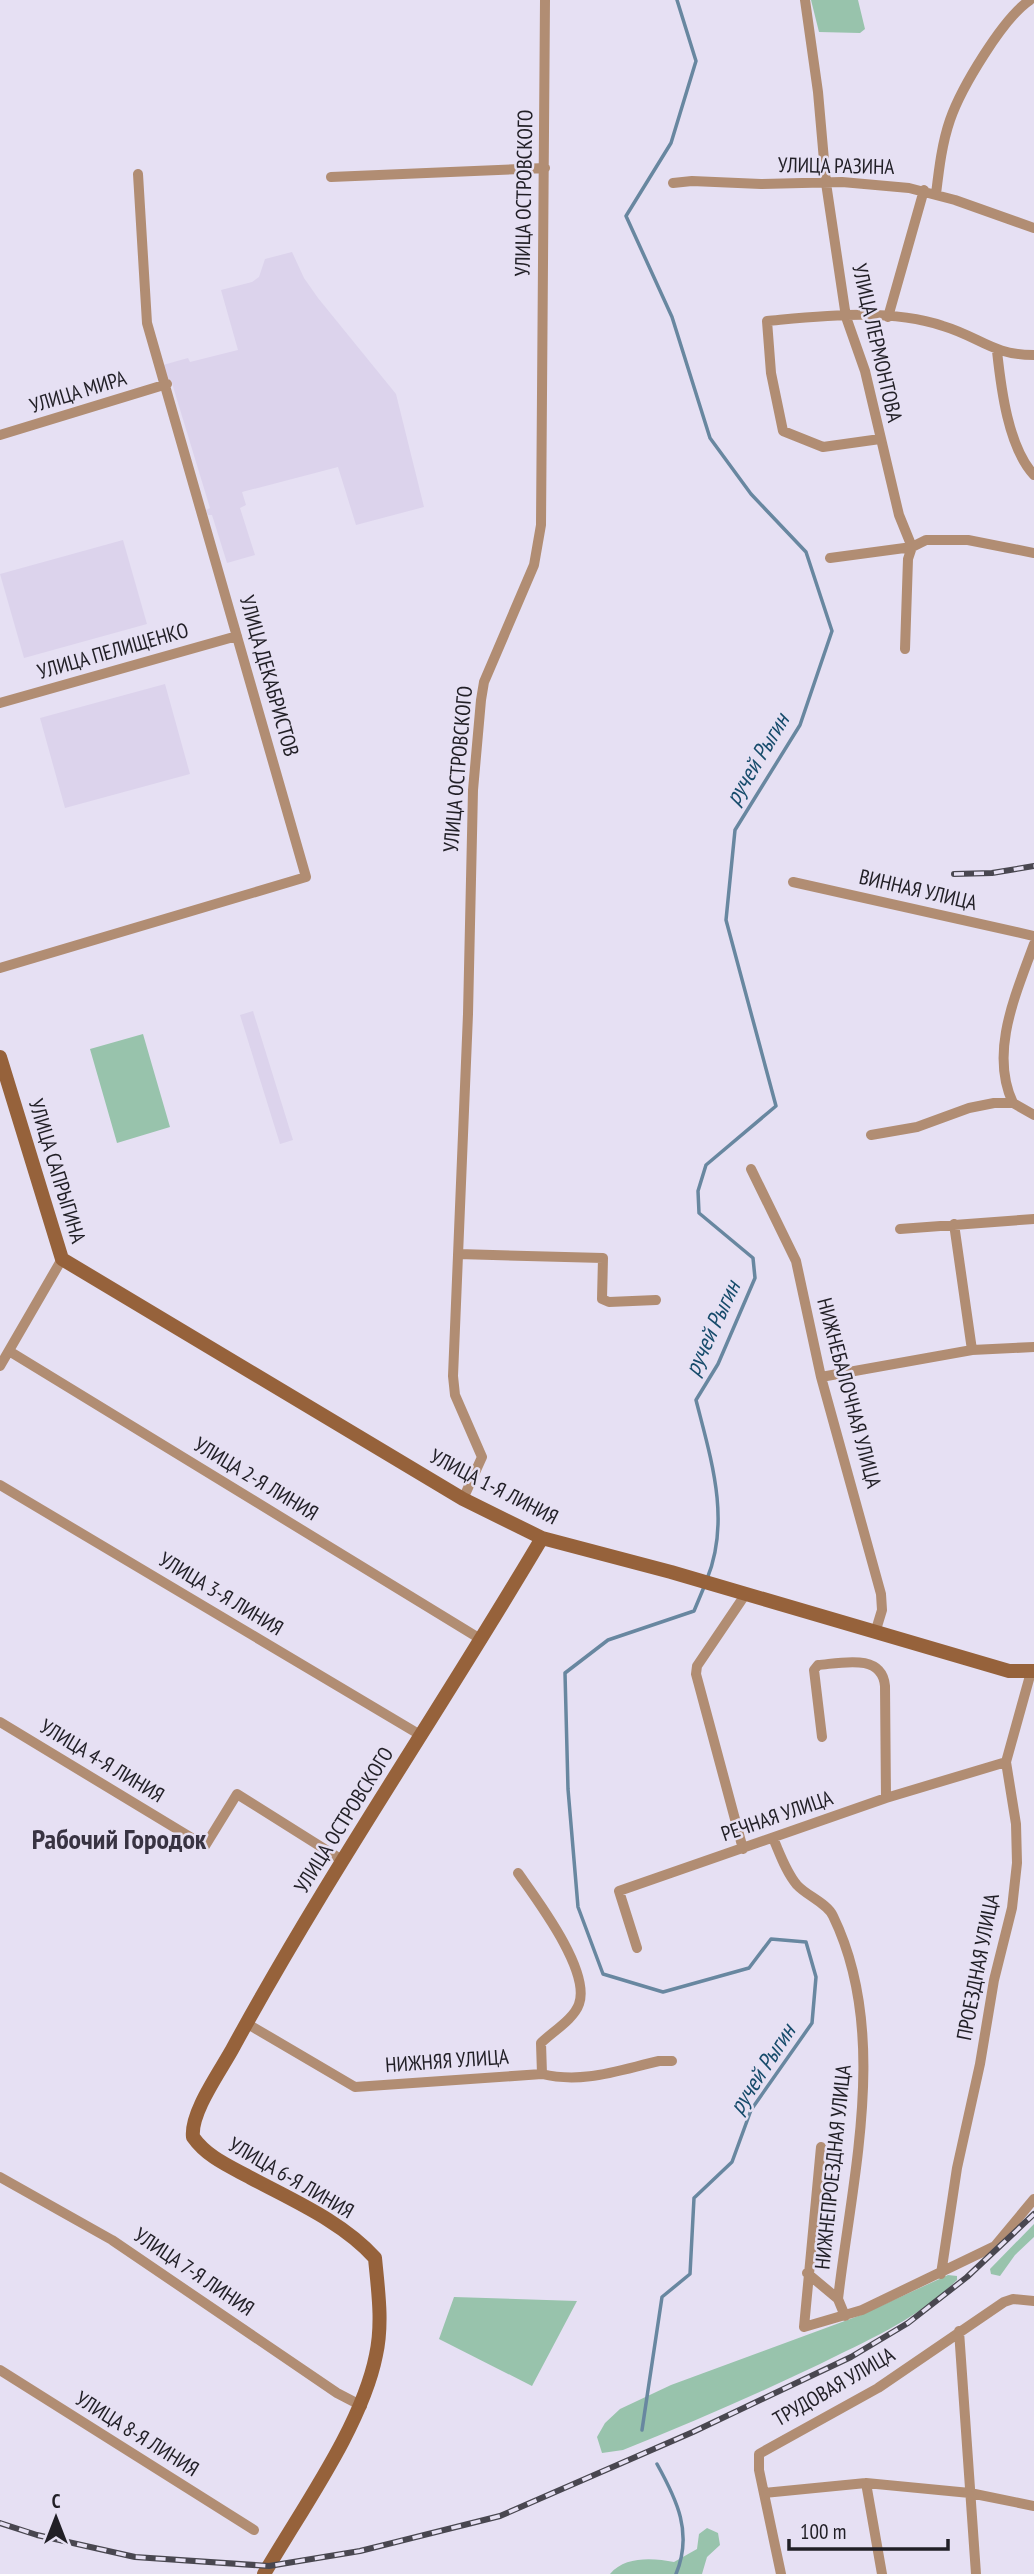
<svg xmlns="http://www.w3.org/2000/svg" width="1034" height="2574" viewBox="0 0 1034 2574" font-family="'PT Sans Narrow',sans-serif">
  <style>
    .built { fill: #dcd3ec }
    .green { fill: #98c3ac }
    .lines { fill: none; stroke-linecap: round; stroke-linejoin: round }
    .stream { stroke: #6887a0; stroke-width: 3.5 }
    .street { stroke: #b18d73; stroke-width: 10 }
    .secondary { stroke: #96623b; stroke-width: 14 }
    .rail-casing { stroke: #494750; stroke-width: 6 }
    .rail { stroke: #e6e0f3; stroke-width: 3.5; stroke-dasharray: 10; stroke-linecap: butt }
    .labels { text-anchor: middle; stroke-width: 5; stroke-linejoin: round; paint-order: stroke }
    .street-label { font-size: 21px; fill: #211f26; stroke: #e6e0f3 }
    .water-label { font-size: 23px; font-style: italic; fill: #164b6b; stroke: #e6e0f3 }
    .district-label { font-size: 28px; font-weight: bold; fill: #383342; stroke: #e6e0f3 }
  </style>
  <rect width="100%" height="100%" fill="#e6e0f3"/>
  <path class="built" d="M292 252 304 278 318 298 396 394 424 507 356 525 338 467 242 492 246 505 240 508 255 555 227 563 212 515H208L206 510 210 508 171 380H166L163 365 188 358 190 362 238 350 221 290 252 282 259 277 265 259Z
    M123 540 147 624 24 658 0 574Z
    M165 684 190 774 65 808 40 718Z
    M253 1011 293 1140 280 1144 240 1015Z"/>
  <path class="green" d="M811 0H858L865 29 860 33 819 32Z
    M143 1034 170 1127 117 1143 90 1049Z
    M1034 2224V2237L1015 2255 1000 2276 991 2274 990 2269Z
    M948 2275 957 2276V2280C918 2319 868 2340 820 2364 755 2395 690 2423 623 2450L602 2453 597 2437 605 2423 620 2409 671 2385 861 2315Z
    M454 2297 577 2301 532 2386 439 2339Z
    M707 2528 718 2533 720 2545 707 2557 702 2574H610C625 2556 653 2558 674 2562L697 2549 699 2534Z"/>
  <g class="lines">
    <path class="stream" d="M677 0 696 61 671 143 626 216 672 317 710 438 751 494 806 552 832 631 800 725 735 830 726 920 776 1106 706 1165 698 1191 699 1213 753 1258 755 1278 718 1364 696 1400C711 1459 731 1520 707 1579
      M642 2430 662 2297 690 2274 694 2198 732 2162 751 2110 812 2023 816 1977 806 1942 771 1939 749 1968 663 1992 603 1974 578 1907 568 1789 565 1673 608 1640 694 1611 704 1587
      M657 2464C677 2500 693 2533 676 2574"/>
    <path class="street" d="M805 0 818 92 826 183 846 317 865 371 899 515 912 547 908 559 905 649
      M331 177 545 168
      M673 183 692 181 761 184 842 182 909 188 955 200 1034 228
      M936 194C939 169 942 143 950 120 961 88 1003 18 1030 0
      M888 317 924 190
      M997 351C1001 388 1008 447 1034 475
      M0 435 167 384
      M880 439 823 447 783 431 771 373 767 321C823 316 889 308 943 326 980 337 992 355 1034 355
      M830 558 912 547 926 540H968L1034 553
      M0 703 237 636
      M793 882 1034 936
      M0 968 306 877 147 323 138 174
      M1013 1103C989 1052 1016 994 1034 944
      M871 1135 917 1127 969 1108 994 1103H1013L1034 1115
      M751 1169 796 1261 821 1377 881 1594 882 1610 875 1633
      M954 1224 972 1350
      M900 1229 1034 1219
      M458 1254 603 1258 602 1299 609 1302 656 1300
      M9 1351 482 1640
      M0 1366 62 1259
      M821 1377 972 1350 1034 1347
      M0 1485 422 1736
      M463 1499 482 1457 455 1395 453 1376 468 1014 473 790 481 700 484 682 534 565 541 525 545 0
      M0 1722 205 1846 237 1794 342 1860
      M822 1737 814 1670 818 1665C842 1663 882 1653 885 1686L886 1798
      M773 1838C780 1854 786 1872 797 1885 807 1896 827 1903 833 1916 890 2033 852 2177 838 2299L845 2316
      M743 1849 696 1674 697 1666 745 1595
      M518 1873C537 1900 591 1971 579 2004 574 2019 552 2032 541 2043L542 2074
      M637 1948 619 1891 886 1798 1006 1762
      M246 2023 355 2087 542 2074C583 2084 619 2070 659 2061H672
      M821 2147 804 2327 862 2310 995 2246 1034 2199
      M0 2177 112 2240 337 2393 362 2406
      M807 2273 838 2299
      M941 2274 957 2168 980 2064 994 1980 1012 1908 1017 1863 1016 1824 1006 1762 1031 1672
      M959 2331 976 2574
      M0 2370 254 2530
      M866 2483 882 2574
      M764 2493 866 2483 970 2493 1034 2506
      M781 2574 759 2470V2454L878 2388 1004 2302 1013 2299 1034 2301"/>
    <path class="secondary" d="M0 1057 62 1259 463 1499 542 1538 671 1572 1009 1671H1034
      M264 2574C301 2510 362 2426 376 2355 383 2323 378 2290 375 2258 343 2222 292 2200 251 2178 229 2166 207 2157 193 2137 190 2112 222 2069 234 2046 329 1872 441 1709 542 1538"/>
    <g class="rail-casing">
      <path id="rail" d="M954 874 992 873 1034 866
        M0 2523 37 2535 135 2557 269 2566 360 2551 500 2516 693 2432 851 2357 908 2323 967 2277 1034 2214"/>
    </g>
    <use href="#rail" class="rail"/>
  </g>
  <g class="labels">
    <g class="street-label">
      <text transform="translate(836 166) rotate(1)" y="7">УЛИЦА РАЗИНА</text>
      <text transform="translate(524 193) rotate(-89)" y="7">УЛИЦА ОСТРОВСКОГО</text>
      <text transform="translate(877 343) rotate(77)" y="7">УЛИЦА ЛЕРМОНТОВА</text>
      <text transform="translate(78 392) rotate(-17)" y="7">УЛИЦА МИРА</text>
      <text transform="translate(113 651) rotate(-16)" y="7">УЛИЦА ПЕЛИЩЕНКО</text>
      <text transform="translate(269 676) rotate(74)" y="7">УЛИЦА ДЕКАБРИСТОВ</text>
      <text transform="translate(458 769) rotate(-85)" y="7">УЛИЦА ОСТРОВСКОГО</text>
      <text transform="translate(918 890) rotate(13)" y="7">ВИННАЯ УЛИЦА</text>
      <text transform="translate(57 1171) rotate(73)" y="7">УЛИЦА САПРЫГИНА</text>
      <text transform="translate(849 1393) rotate(75)" y="7">НИЖНЕБАЛОЧНАЯ УЛИЦА</text>
      <text transform="translate(256 1479) rotate(31)" y="7">УЛИЦА 2-Я ЛИНИЯ</text>
      <text transform="translate(494 1487) rotate(27)" y="7">УЛИЦА 1-Я ЛИНИЯ</text>
      <text transform="translate(221 1594) rotate(31)" y="7">УЛИЦА 3-Я ЛИНИЯ</text>
      <text transform="translate(102 1761) rotate(31)" y="7">УЛИЦА 4-Я ЛИНИЯ</text>
      <text transform="translate(777 1816) rotate(-19)" y="7">РЕЧНАЯ УЛИЦА</text>
      <text transform="translate(344 1820) rotate(-58)" y="7">УЛИЦА ОСТРОВСКОГО</text>
      <text transform="translate(978 1967) rotate(-79)" y="7">ПРОЕЗДНАЯ УЛИЦА</text>
      <text transform="translate(447 2061) rotate(-4)" y="7">НИЖНЯЯ УЛИЦА</text>
      <text transform="translate(833 2167) rotate(-84)" y="7">НИЖНЕПРОЕЗДНАЯ УЛИЦА</text>
      <text transform="translate(291 2178) rotate(30)" y="7">УЛИЦА 6-Я ЛИНИЯ</text>
      <text transform="translate(194 2272) rotate(34)" y="7">УЛИЦА 7-Я ЛИНИЯ</text>
      <text transform="translate(834 2387) rotate(-30)" y="7">ТРУДОВАЯ УЛИЦА</text>
      <text transform="translate(137 2434) rotate(32)" y="7">УЛИЦА 8-Я ЛИНИЯ</text>
    </g>
    <g class="water-label">
      <text transform="translate(757 759) rotate(-59)" y="8">ручей Рыгин</text>
      <text transform="translate(712 1328) rotate(-65)" y="8">ручей Рыгин</text>
      <text transform="translate(762 2069) rotate(-57)" y="8">ручей Рыгин</text>
    </g>
    <g class="district-label">
      <text x="119" y="1849">Рабочий Городок</text>
    </g>
  </g>
  <g transform="translate(56 2518)" stroke="#e6e0f3" stroke-width="5" paint-order="stroke">
  <path d="M0-5L12 26L0 18L-12 26Z" fill="#211f26"/>
  <text y="-10" font-size="19" font-weight="bold" text-anchor="middle" fill="#211f26">С</text>
  </g>
  <path d="M789 2539v10h159v-10" fill="none" stroke="#211f26" stroke-width="3.5"/>
  <text x="800" y="2539" font-size="21" fill="#211f26" stroke="#e6e0f3" stroke-width="5" paint-order="stroke">100 m</text>
</svg>
